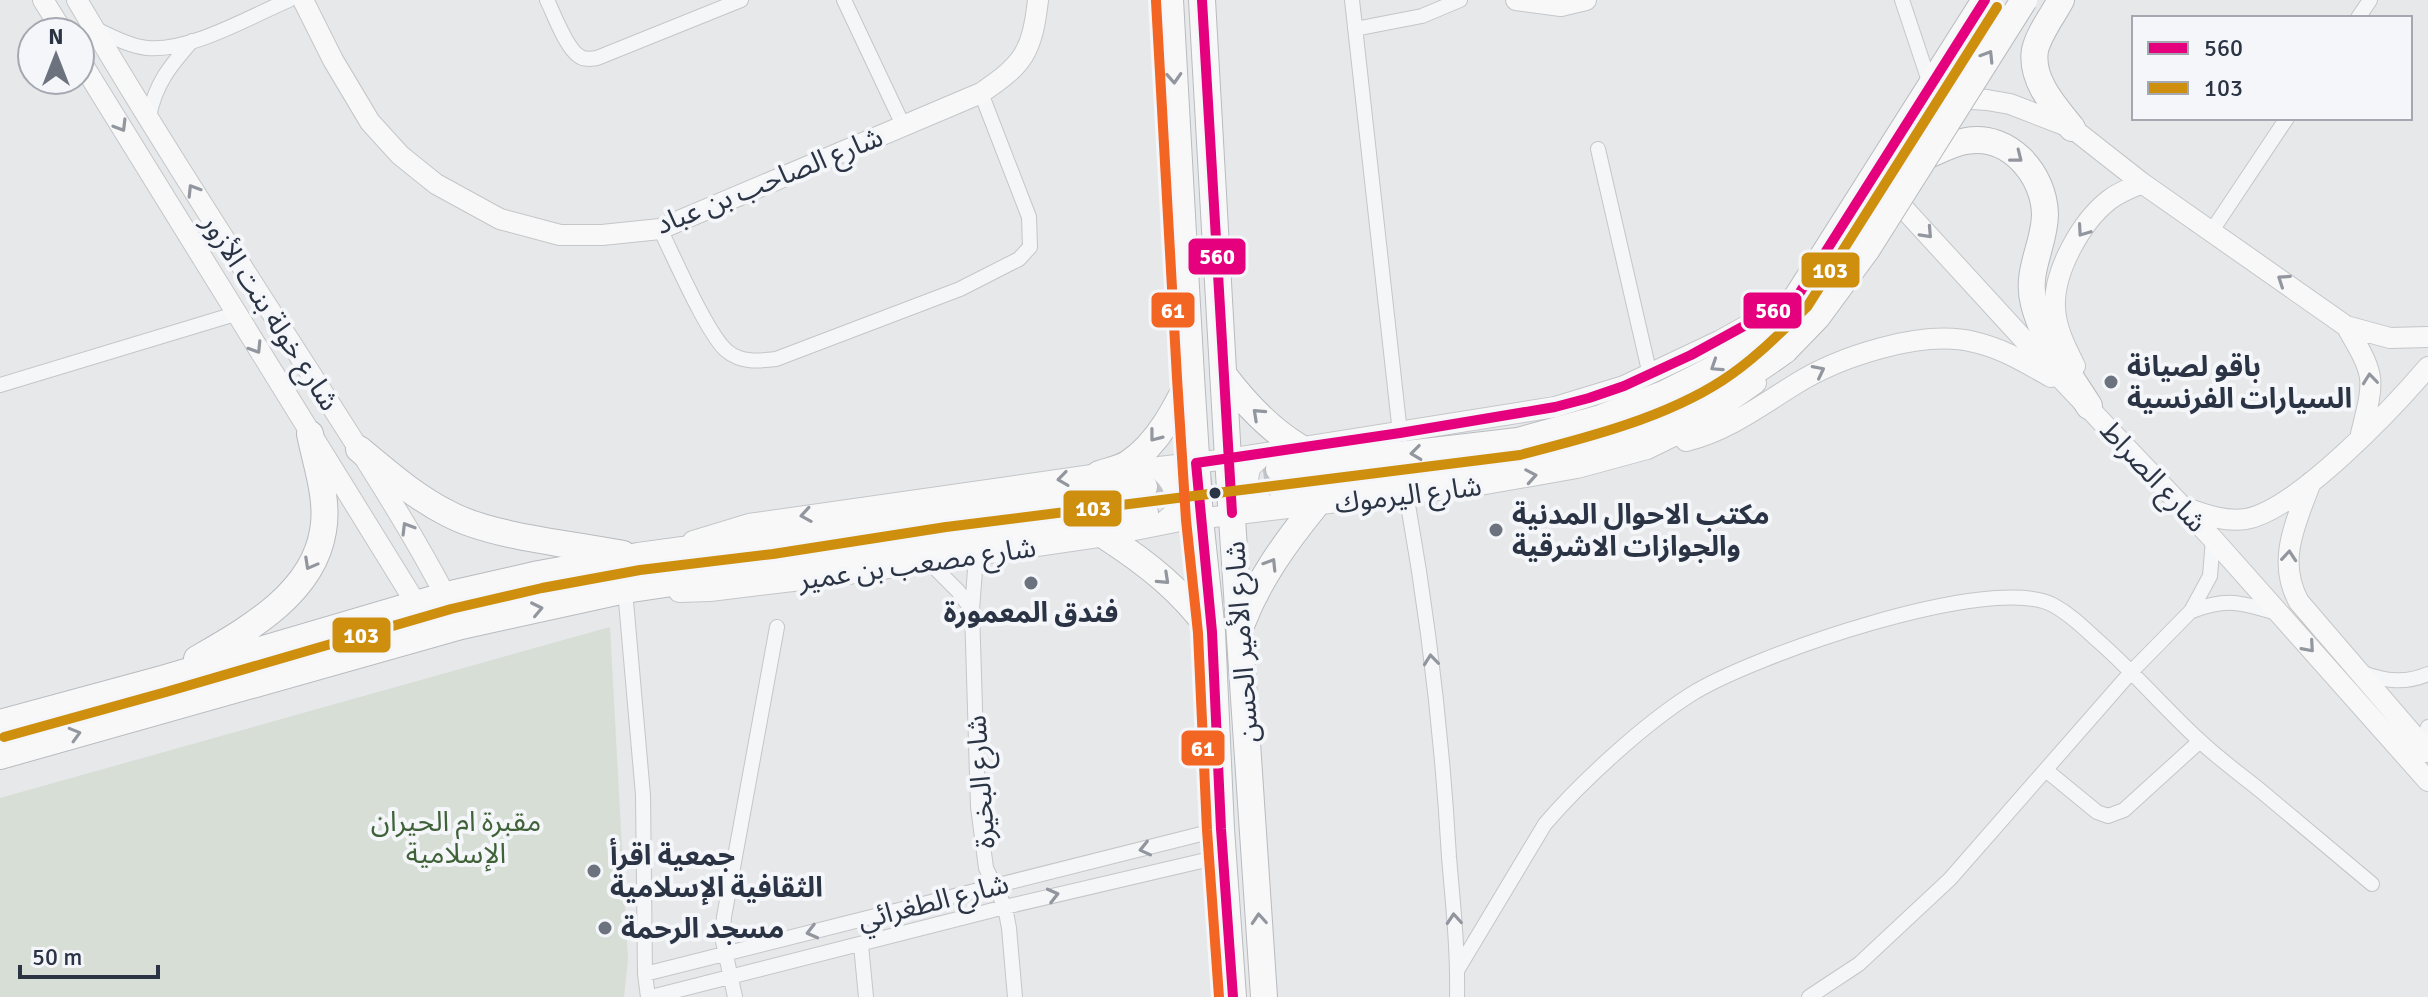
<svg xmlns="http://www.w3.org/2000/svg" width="2428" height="997" viewBox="0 0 2428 997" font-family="Signika,'Noto Sans Arabic',sans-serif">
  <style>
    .green { fill: #d6ded6 }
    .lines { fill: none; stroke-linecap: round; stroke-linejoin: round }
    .highway-tunnel { stroke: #c1c4c9; stroke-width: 26; stroke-dasharray: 26 13; stroke-linecap: butt }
    .street-casing { stroke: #c4c6c8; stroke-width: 16 }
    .secondary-casing { stroke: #c4c6c8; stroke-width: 22 }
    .highway-casing { stroke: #b8bbbf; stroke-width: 28 }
    .street { stroke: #f5f6f7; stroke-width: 14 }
    .secondary { stroke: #f8f8f8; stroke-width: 20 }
    .highway { stroke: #f8f8f8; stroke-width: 26 }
    .highway-bridge-casing { stroke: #b8bbbf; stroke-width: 28; stroke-linecap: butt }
    .highway-bridge { stroke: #f8f8f8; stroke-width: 26 }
    .bus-1-casing { stroke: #f4f6f9; stroke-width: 16 }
    .bus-2-casing { stroke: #f4f6f9; stroke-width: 16 }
    .bus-3-casing { stroke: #f4f6f9; stroke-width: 16 }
    .bus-1 { stroke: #e5007d; stroke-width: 10 }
    .bus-2 { stroke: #ce8f0e; stroke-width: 10 }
    .bus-3 { stroke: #f26522; stroke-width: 10 }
    .oneway { stroke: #92969e }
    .oneway2 { stroke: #90959e }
    .poi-dot { fill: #6c737f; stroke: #f4f6f9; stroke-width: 3 }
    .bus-dot { fill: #2b3445; stroke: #f4f6f9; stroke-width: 3 }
    .labels { text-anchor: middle; stroke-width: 8; stroke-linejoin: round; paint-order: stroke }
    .street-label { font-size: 28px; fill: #2b3445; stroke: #f4f6f9 }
    .poi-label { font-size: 28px; font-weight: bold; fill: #2b3445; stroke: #f4f6f9; text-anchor: start }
    .park-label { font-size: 28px; fill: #3f6138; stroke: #f4f6f9 }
    .line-badge { stroke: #f4f6f9; stroke-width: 3 }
    .badge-label { font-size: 22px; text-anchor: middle; font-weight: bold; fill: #fff }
  </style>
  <rect width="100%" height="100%" fill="#e6e8ea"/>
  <path class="green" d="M610 627 628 960 624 997H0V798Z"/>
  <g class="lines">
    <path class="highway-tunnel" d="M1147 486 1279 469"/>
    <g class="street-casing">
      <path id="street" d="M547 0C554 14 566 48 579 56 584 60 591 59 597 58L741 0
        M844 0 903 125
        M1352 0 1400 433
        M1902 0 1931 87
        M2358 18 2370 0
        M94 28C111 36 129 46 147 48 190 52 249 17 289 0
        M1355 29 1422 16 1460 0
        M149 117C155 84 170 66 192 41
        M1598 149 1650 375
        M660 229C673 255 708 336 727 351 741 363 759 361 776 359L960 289 1019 259 1030 247 1029 217 981 93
        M2211 232 2287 118
        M0 385 235 314
        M1406 494C1428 614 1442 735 1449 857 1453 904 1458 950 1457 997
        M976 556 972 610 978 807 986 868 1005 907 1009 928 1015 997
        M929 562 958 591 972 610
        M625 590 643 795 645 974 648 997
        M2192 611C2228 597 2243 603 2280 614
        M2363 673C2385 681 2405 684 2428 674
        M2421 744 2428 727
        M2047 771 2097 812 2108 816 2124 810 2200 741
        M861 945 866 997
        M1458 969 1545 824C1581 782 1643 725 1690 695 1749 657 1991 572 2053 605 2070 614 2083 627 2096 639 2133 671 2164 708 2200 741 2219 759 2240 774 2261 791 2298 822 2335 853 2372 884
        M645 974 1221 829
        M651 997 1005 907 1223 856
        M735 997 722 937 724 917 777 627
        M1809 997 1859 964 1950 879 2132 671 2191 611 2210 576 2213 539"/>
    </g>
    <g class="secondary-casing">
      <path id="secondary" d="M43 0 63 32
        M77 0C151 126 230 248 309 371 362 454 417 537 461 626
        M303 0 333 60 370 122 400 155 436 184 500 219 560 235H602L660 229 981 93C1024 64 1032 52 1038 0
        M1516 0 1561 6 1586 0
        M80 60 417 605 431 635
        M1926 96 1987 100 2010 104 2072 128 2142 183 2346 326 2390 338 2428 337
        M1874 176 2028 344 2213 539 2428 781
        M2346 326C2376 377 2375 377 2361 434
        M2075 366C2066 348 2056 329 2055 308 2053 272 2081 222 2109 200 2119 192 2131 188 2142 183
        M1686 441C1727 431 1760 406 1794 385 1838 357 1922 329 1974 342 2002 348 2026 363 2051 377
        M1265 453 1250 468 1246 490 1251 498 1274 508
        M1156 468C1172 479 1179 494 1174 513L1160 525
        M2311 482C2296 522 2276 561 2299 602L2428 752
        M2186 508C2206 515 2224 522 2246 519 2297 510 2394 407 2428 367
        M693 541 749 524 1099 474 1228 459 1555 407 1624 386 1719 341 1773 311
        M679 592 710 591 827 577 1105 536 1180 521 1480 485 1577 468 1647 449 1698 424 1756 383"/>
    </g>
    <g class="highway-casing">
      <path id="highway" d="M1170 0 1191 377 1200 519 1212 632 1221 829 1233 997
        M1202 0 1228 459 1264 997
        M2061 0C2053 15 2039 33 2035 50 2030 80 2055 107 2072 128
        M1926 156C1938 151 1953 143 1966 141 2009 133 2044 174 2045 214 2045 245 2025 271 2034 304 2043 341 2069 374 2089 406
        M1223 374C1244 402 1269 429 1299 447
        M359 449C388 473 415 497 449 514 492 537 573 544 623 554
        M1279 469 1518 441 1601 418 1664 394 1714 369 1756 337 1797 297 1985 0
        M1099 474C1108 471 1120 469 1129 463 1158 444 1176 408 1191 377
        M1283 492C1343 483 1404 475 1464 466 1506 460 1549 456 1590 445 1660 426 1727 393 1785 350
        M1105 536C1148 564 1181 590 1212 632
        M1242 623C1259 579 1285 543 1315 506
        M197 659C247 630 313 594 323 531 329 500 316 464 310 434
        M0 723 162 679 447 595 539 574 638 556 1144 487
        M0 756 461 626 625 590 1145 513"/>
    </g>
    <use href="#street" class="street"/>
    <use href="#secondary" class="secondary"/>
    <use href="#highway" class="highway"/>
    <g class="highway-bridge-casing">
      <path id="highway-bridge" d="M1785 350 1817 317 1867 249 2024 0"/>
    </g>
    <use href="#highway-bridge" class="highway-bridge"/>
    <g class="bus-1-casing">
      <path id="bus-1" d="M1202 0 1232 513
        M1233 997 1221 829 1212 632 1196 463 1400 433 1555 407 1589 398 1624 386 1691 355 1797 297 1985 0"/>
    </g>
    <g class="bus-2-casing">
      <path id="bus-2" d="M4 737 166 692 451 609 542 588 640 570 773 554 946 527 1520 455C1586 438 1665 418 1723 380 1754 360 1780 333 1807 307L1997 7"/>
    </g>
    <g class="bus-3-casing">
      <path id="bus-3" d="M1156 1 1177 378 1186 520 1198 633 1207 830 1219 997"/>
    </g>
    <use href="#bus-1" class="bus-1"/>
    <use href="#bus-2" class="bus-2"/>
    <use href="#bus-3" class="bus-3"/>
  </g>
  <defs><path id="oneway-chevron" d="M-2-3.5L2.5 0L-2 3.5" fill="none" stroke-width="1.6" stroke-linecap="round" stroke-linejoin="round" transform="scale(2)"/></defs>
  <g class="oneway">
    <use href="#oneway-chevron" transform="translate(1988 56) rotate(-58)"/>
    <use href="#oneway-chevron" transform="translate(1174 78) rotate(87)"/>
    <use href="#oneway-chevron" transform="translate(121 126) rotate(59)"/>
    <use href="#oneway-chevron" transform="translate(2017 157) rotate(38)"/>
    <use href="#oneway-chevron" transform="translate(193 190) rotate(-122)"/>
    <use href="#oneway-chevron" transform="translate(2083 231) rotate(125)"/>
    <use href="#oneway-chevron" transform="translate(1927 233) rotate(47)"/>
    <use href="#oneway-chevron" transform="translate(2283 280) rotate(-146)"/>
    <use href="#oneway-chevron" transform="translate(256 348) rotate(58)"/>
    <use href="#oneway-chevron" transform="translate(1716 366) rotate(147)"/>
    <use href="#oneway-chevron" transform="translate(1819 371) rotate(-27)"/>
    <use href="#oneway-chevron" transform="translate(2370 379) rotate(-96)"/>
    <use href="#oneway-chevron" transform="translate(1258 414) rotate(-137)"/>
    <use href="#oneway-chevron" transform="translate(1155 436) rotate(128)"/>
    <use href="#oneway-chevron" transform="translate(1416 453) rotate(173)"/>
    <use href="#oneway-chevron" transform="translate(1531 476) rotate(-10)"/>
    <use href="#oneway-chevron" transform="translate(1063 479) rotate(172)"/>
    <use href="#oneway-chevron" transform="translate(806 515) rotate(171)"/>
    <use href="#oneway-chevron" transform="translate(407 528) rotate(-121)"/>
    <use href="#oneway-chevron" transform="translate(2289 556) rotate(-85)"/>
    <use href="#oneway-chevron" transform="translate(310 564) rotate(119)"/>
    <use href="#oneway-chevron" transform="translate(1271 564) rotate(-58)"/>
    <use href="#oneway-chevron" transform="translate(1164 579) rotate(43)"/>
    <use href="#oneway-chevron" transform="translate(537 609) rotate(-12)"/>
    <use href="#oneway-chevron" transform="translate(2309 647) rotate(49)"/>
    <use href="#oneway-chevron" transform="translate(75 734) rotate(-16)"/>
    <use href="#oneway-chevron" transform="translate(1259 919) rotate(-94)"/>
  </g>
  <g class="oneway2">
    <use href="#oneway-chevron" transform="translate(1431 660) rotate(-96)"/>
    <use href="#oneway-chevron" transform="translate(1145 849) rotate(167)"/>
    <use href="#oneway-chevron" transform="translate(1053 895) rotate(-14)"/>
    <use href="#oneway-chevron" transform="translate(1454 919) rotate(-94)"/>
    <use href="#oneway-chevron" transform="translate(812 932) rotate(166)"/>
  </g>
  <g class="poi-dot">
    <circle cx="2111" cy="382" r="8"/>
    <circle cx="1496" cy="530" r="8"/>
    <circle cx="1031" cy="583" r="8"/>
    <circle cx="594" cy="871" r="8"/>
    <circle cx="605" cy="928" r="8"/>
  </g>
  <circle class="bus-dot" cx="1215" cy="493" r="7"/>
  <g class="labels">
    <g class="street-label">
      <text transform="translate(769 180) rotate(-22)" y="10">شارع الصاحب بن عباد</text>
      <text transform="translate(271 312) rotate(57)" y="10">شارع خولة بنت الأزور</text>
      <text transform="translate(2154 476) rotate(47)" y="10">شارع الصراط</text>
      <text transform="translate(1408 494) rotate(-7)" y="10">شارع اليرموك</text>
      <text transform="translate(917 563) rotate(-8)" y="10">شارع مصعب بن عمير</text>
      <text transform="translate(1241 642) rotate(-94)" y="10">شارع الأمير الحسن</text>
      <text transform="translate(980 782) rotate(-94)" y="10">شارع البخيرة</text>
      <text transform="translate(933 901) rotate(-14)" y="10">شارع الطغرائي</text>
    </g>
    <g class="poi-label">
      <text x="2127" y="376">باقو لصيانة<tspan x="2127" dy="32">السيارات الفرنسية</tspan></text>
      <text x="1512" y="524">مكتب الاحوال المدنية<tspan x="1512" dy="32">والجوازات الاشرقية</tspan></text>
      <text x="1031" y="622" text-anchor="middle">فندق المعمورة</text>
      <text x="610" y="865">جمعية اقرأ<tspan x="610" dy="32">الثقافية الإسلامية</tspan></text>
      <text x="621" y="938">مسجد الرحمة</text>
    </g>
    <g class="park-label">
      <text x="456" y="831">مقبرة ام الحيران<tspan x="456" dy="32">الإسلامية</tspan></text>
    </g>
  </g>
  <g class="line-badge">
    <rect x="1187" y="237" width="60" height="39" rx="8" fill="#e5007d"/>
    <rect x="1800" y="251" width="61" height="38" rx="8" fill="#ce8f0e"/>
    <rect x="1150" y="291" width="46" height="38" rx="8" fill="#f26522"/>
    <rect x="1742" y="291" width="61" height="39" rx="8" fill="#e5007d"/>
    <rect x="1062" y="489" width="61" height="39" rx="8" fill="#ce8f0e"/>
    <rect x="331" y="616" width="61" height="38" rx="8" fill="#ce8f0e"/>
    <rect x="1180" y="729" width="46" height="38" rx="8" fill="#f26522"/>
  </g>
  <g class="badge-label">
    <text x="1217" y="264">560</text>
    <text x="1830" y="278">103</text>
    <text x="1173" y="318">61</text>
    <text x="1773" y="318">560</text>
    <text x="1093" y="516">103</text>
    <text x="361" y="643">103</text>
    <text x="1203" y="756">61</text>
  </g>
  <rect x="2132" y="16" width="280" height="104" fill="#f4f6f9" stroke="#a4a8b1" stroke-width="2"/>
  <rect x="2148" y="42" width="40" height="12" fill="#e5007d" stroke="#a4a8b1" stroke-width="2"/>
  <text x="2204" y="56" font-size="24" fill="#2b3445">560</text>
  <rect x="2148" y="82" width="40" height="12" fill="#ce8f0e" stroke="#a4a8b1" stroke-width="2"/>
  <text x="2204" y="96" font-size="24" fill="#2b3445">103</text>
  <g transform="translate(56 56)"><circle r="38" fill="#f4f6f9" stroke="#a4a8b1" stroke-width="2"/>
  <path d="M0-6L14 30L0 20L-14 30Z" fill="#6c737f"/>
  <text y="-12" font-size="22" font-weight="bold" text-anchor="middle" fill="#2b3445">N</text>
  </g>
  <path d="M20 965v12h138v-12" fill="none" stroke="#2b3445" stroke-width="4"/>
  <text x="32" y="965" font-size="24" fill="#2b3445" stroke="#f4f6f9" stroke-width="6" paint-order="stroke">50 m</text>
</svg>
